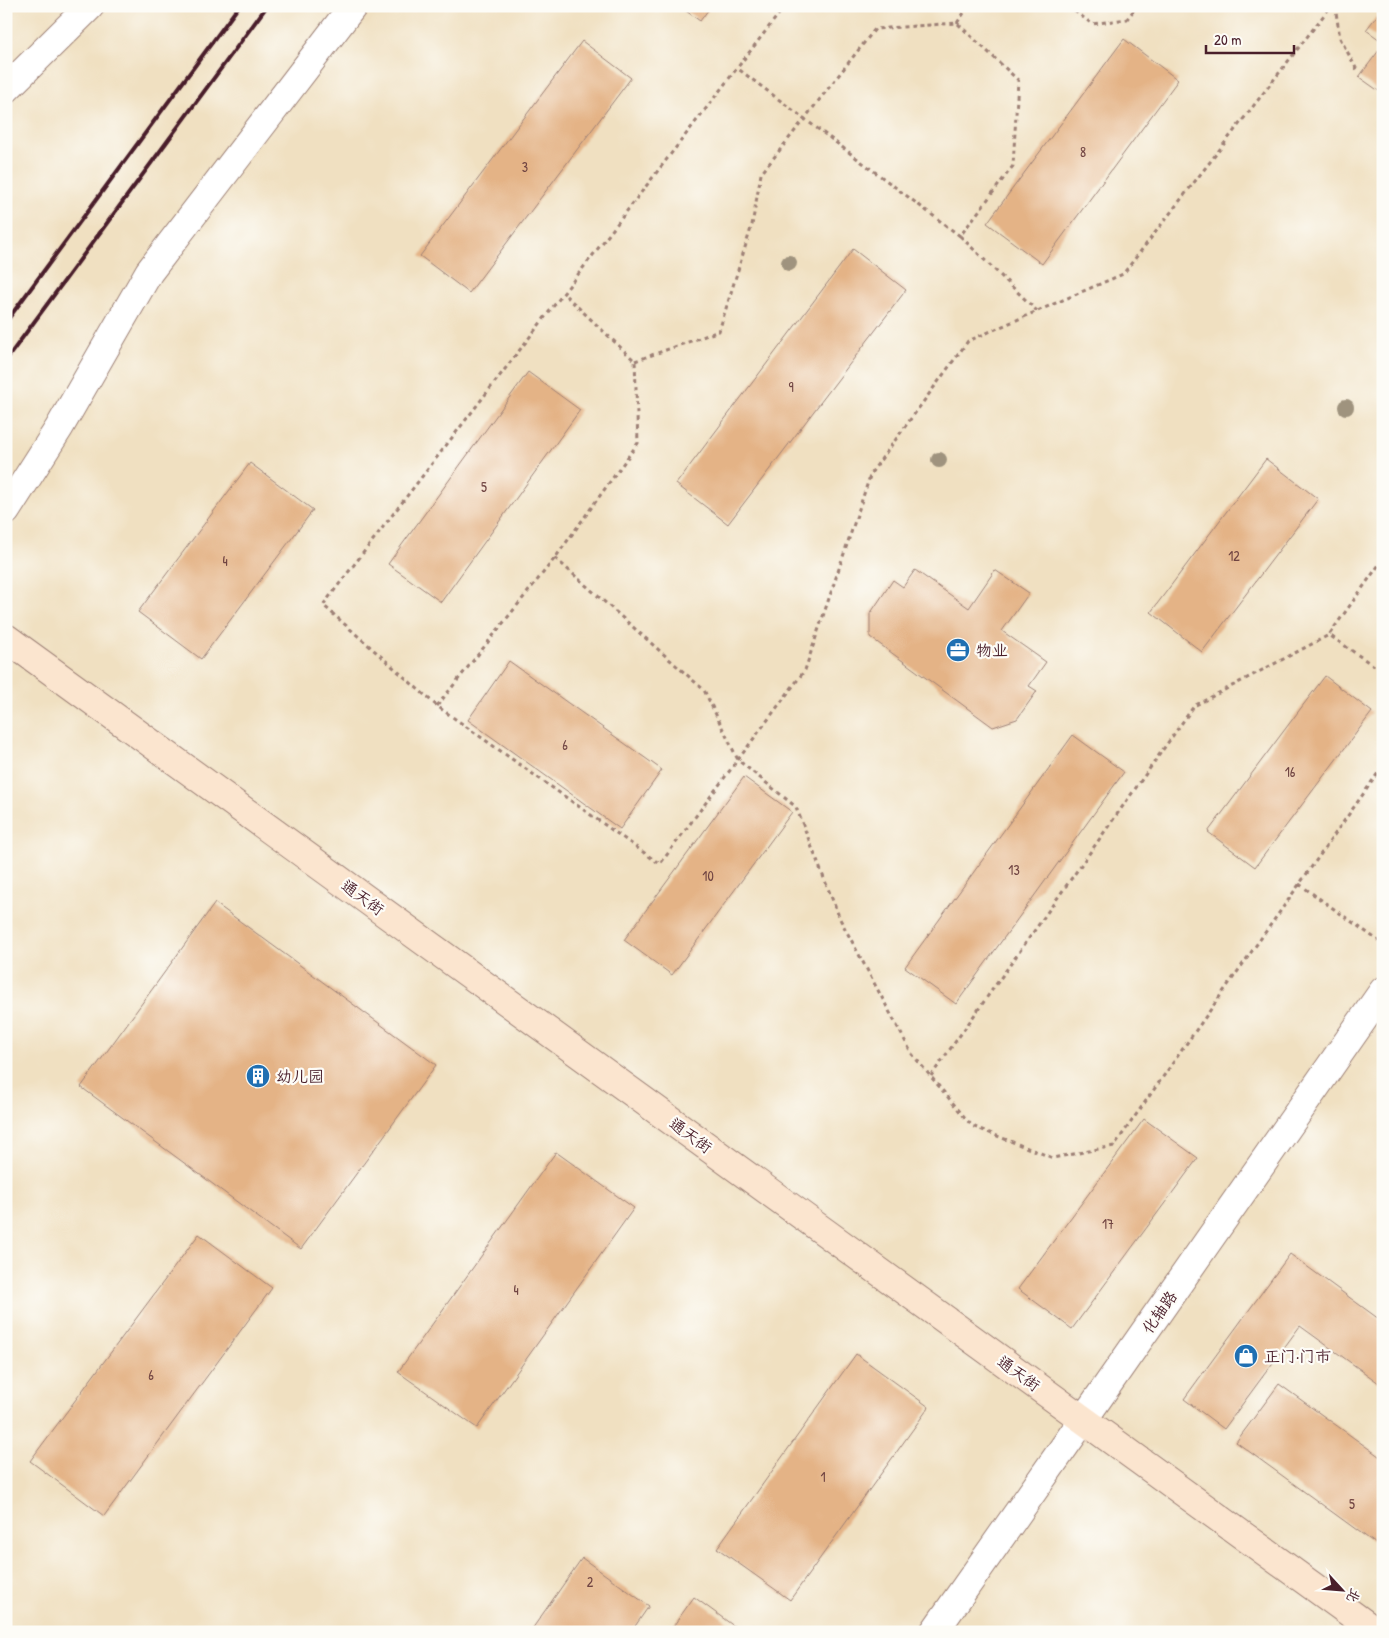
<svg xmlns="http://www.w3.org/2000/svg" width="1389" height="1638" viewBox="0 0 1389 1638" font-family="'Patrick Hand','LXGW WenKai TC',sans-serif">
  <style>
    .building { fill: #e4b386 }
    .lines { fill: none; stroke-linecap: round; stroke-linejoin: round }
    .minor-casing { stroke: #9d8076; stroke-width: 30 }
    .tertiary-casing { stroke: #9d8076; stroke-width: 30 }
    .secondary-casing { stroke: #9d8076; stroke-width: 30 }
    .path { stroke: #9d8076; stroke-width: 3; stroke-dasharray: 4 4; stroke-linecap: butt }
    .minor { stroke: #fff; stroke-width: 28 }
    .tertiary { stroke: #fff; stroke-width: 28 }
    .secondary { stroke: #fbe5cf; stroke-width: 28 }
    .rail { stroke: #4a1f2b; stroke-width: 4 }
    .tree { fill: #9f937e }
    .labels { text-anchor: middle; stroke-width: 4.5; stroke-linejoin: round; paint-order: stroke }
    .number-label { font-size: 14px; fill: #704442 }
    .poi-label { font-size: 16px; fill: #4a1f2b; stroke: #fdfcf7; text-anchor: start }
    .street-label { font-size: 16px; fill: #4a1f2b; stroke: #fdfcf7 }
  </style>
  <rect width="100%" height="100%" fill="#fdfcf7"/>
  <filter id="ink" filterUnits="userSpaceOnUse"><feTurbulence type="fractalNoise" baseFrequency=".02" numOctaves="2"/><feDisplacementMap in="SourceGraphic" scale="10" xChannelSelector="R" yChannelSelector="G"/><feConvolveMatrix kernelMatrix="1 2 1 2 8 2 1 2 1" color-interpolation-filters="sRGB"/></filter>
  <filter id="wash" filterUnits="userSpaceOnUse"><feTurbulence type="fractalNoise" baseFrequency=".0096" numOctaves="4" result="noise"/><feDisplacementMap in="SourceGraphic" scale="20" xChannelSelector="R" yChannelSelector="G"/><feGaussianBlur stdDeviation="1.12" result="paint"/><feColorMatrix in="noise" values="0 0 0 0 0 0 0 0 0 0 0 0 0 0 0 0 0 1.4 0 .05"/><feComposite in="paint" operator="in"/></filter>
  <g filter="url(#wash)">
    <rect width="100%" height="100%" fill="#f0e0c1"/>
    <g id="blocks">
      <path class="building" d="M679 6H711L700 21Z
        M1383 8V42L1366 30Z
        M1124 39 1178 80 1042 264 987 223Z
        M582 41 631 78 469 293 420 256Z
        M1383 45V94L1359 77Z
        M853 249 906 290 728 524 676 484Z
        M528 372 580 410 441 602 388 564Z
        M1266 459 1318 499 1202 652 1151 612Z
        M250 463 313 510 201 659 138 612Z
        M915 570 969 608 995 570 1029 593 1002 631 1046 662 1029 686 1037 691 1017 719 993 727 870 637V614L893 580 903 587Z
        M509 661 662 770 620 829 468 720Z
        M1325 676 1372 712 1255 867 1208 832Z
        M1073 735 1124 772 956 1004 905 967Z
        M744 777 792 812 672 975 624 940Z
        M215 903 436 1065 301 1249 81 1087Z
        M1144 1119 1198 1158 1072 1329 1018 1289Z
        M556 1152 634 1208 477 1428 398 1372Z
        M199 1234 272 1288 104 1516 30 1461Z
        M1290 1254 1383 1322V1386L1300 1326 1224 1429 1184 1399Z
        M856 1354 929 1407 790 1600 717 1548Z
        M1279 1384 1383 1459V1549L1236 1442Z
        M582 1558 649 1606 631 1632H530Z
        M694 1597 742 1632H669Z"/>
    </g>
  </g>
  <g filter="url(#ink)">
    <use href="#blocks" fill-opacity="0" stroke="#9d8076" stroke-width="1"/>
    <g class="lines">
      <g class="minor-casing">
        <path id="minor" d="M6 89 90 6"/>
      </g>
      <g class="tertiary-casing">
        <path id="tertiary" d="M6 511 59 428 149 272 353 6
          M934 1632 1083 1420 1383 991"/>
      </g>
      <g class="secondary-casing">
        <path id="secondary" d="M6 638 1376 1632"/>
      </g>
      <path class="path" d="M785 6 323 605 437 706 660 864 805 670 871 473 968 341 1123 274 1331 6
        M1068 6 1092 24 1127 19 1137 6
        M1335 6 1340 38 1357 70
        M957 23 969 6
        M960 236 1037 311
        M635 361 719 331 752 225 761 174 875 29 957 23 1018 80 1013 166 960 236 737 68
        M555 558 704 690 738 760 796 807 840 919 912 1054 972 1126 1053 1158 1114 1146 1383 766
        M1383 559 1329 635 1383 672
        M437 706 555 558 638 443 635 361 564 294
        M1299 884 1383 944
        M931 1076 1194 706 1329 635"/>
      <use href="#minor" class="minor"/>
      <use href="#tertiary" class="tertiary"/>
      <use href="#secondary" class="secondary"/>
      <path class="rail" d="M6 322 239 6
        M6 360 267 6"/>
    </g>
    <g class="tree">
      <circle cx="789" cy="263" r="8"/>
      <circle cx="1346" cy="407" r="8"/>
      <circle cx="939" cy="460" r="8"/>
    </g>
  </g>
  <defs>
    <g id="office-disc" transform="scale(1.25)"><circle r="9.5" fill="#1f6fb2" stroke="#fdfcf7"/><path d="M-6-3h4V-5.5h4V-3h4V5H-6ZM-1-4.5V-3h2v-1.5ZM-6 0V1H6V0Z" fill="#fff"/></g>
    <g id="building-disc" transform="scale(1.25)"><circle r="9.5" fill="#1f6fb2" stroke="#fdfcf7"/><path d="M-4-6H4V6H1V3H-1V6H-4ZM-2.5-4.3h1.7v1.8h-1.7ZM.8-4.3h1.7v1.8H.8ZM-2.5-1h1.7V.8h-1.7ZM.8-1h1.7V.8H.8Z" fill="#fff"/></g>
    <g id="shop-disc" transform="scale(1.25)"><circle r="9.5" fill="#1f6fb2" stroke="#fdfcf7"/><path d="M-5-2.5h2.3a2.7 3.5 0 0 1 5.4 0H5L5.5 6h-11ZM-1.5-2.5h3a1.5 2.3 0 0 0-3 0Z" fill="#fff"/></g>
  </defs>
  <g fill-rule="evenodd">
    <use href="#office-disc" x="958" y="650"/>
    <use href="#building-disc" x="258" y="1076"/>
    <use href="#shop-disc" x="1246" y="1356"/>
  </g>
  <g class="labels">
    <g class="number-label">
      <text x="1083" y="157">8</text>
      <text x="525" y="172">3</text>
      <text x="791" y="392">9</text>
      <text x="484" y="492">5</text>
      <text x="1234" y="561">12</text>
      <text x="225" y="566">4</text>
      <text x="565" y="750">6</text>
      <text x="1290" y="777">16</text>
      <text x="1014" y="875">13</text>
      <text x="708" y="881">10</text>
      <text x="1108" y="1229">17</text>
      <text x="516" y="1295">4</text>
      <text x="151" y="1380">6</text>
      <text x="823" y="1482">1</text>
      <text x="1352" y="1509">5</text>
      <text x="590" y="1587">2</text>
    </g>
    <g class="poi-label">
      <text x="976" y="656">物业</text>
      <text x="276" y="1082">幼儿园</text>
      <text x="1264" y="1362">正门·门市</text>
    </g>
    <g class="street-label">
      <text transform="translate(363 897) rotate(36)" y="6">通天街</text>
      <text transform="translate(691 1135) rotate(36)" y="6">通天街</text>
      <text transform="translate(1159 1312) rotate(-55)" y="6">化轴路</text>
      <text transform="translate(1019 1373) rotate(36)" y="6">通天街</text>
    </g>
  </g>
  <rect width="1389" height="1638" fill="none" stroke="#fdfcf7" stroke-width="25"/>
  <g transform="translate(1342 1590) rotate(116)" stroke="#fdfcf7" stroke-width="4" paint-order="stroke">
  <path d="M0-4L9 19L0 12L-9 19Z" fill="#4a1f2b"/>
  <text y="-8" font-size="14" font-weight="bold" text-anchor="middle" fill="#4a1f2b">北</text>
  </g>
  <path d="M1206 45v8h88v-8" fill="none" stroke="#4a1f2b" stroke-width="2.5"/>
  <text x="1214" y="45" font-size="15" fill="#4a1f2b" stroke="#fdfcf7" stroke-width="4" paint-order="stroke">20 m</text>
</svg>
